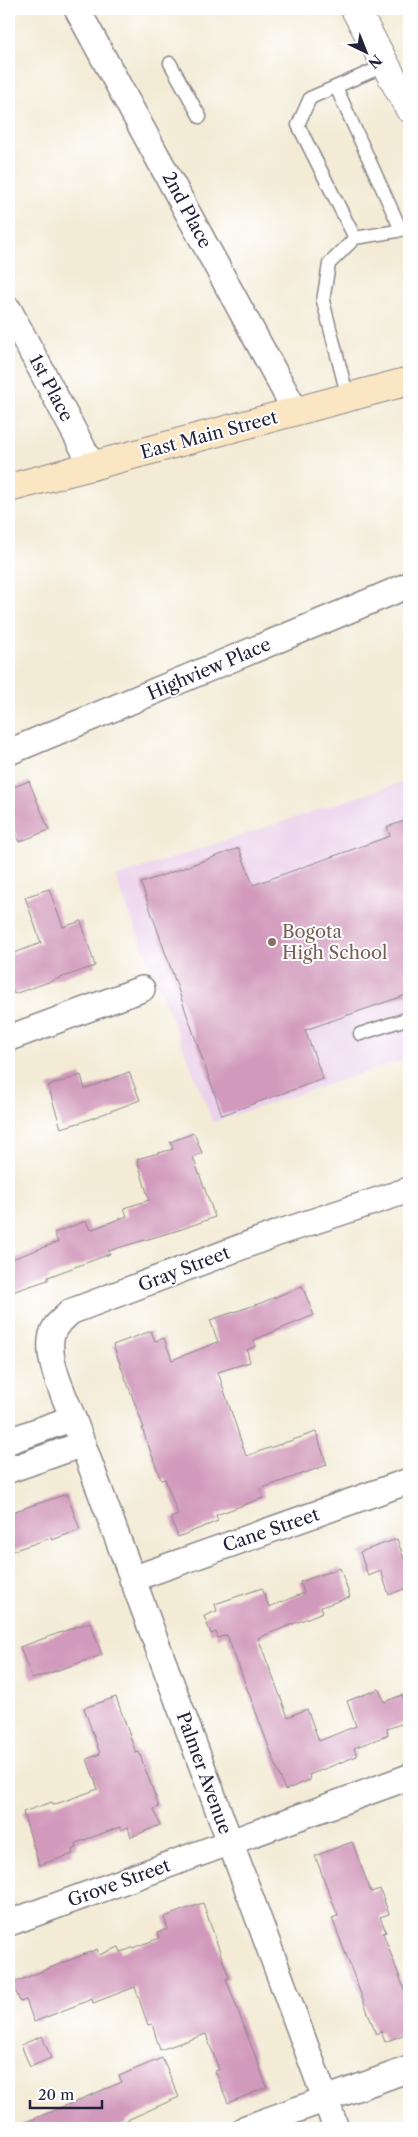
<svg xmlns="http://www.w3.org/2000/svg" width="418" height="2137" viewBox="0 0 418 2137" font-family="'Libre Caslon Text',serif">
  <style>
    .built { fill: #ebd1ec }
    .building { fill: #d199bb }
    .lines { fill: none; stroke-linecap: round; stroke-linejoin: round }
    .service-casing { stroke: #8a8688; stroke-width: 15 }
    .minor-casing { stroke: #8a8688; stroke-width: 28 }
    .tertiary-casing { stroke: #8a8688; stroke-width: 30 }
    .secondary-casing { stroke: #8a8688; stroke-width: 30 }
    .service { stroke: #fff; stroke-width: 12 }
    .minor { stroke: #fff; stroke-width: 25 }
    .tertiary { stroke: #fff; stroke-width: 28 }
    .secondary { stroke: #fbe6c4; stroke-width: 28 }
    .education-dot { fill: #8d6e63; stroke: #fff; stroke-width: 2 }
    .labels { text-anchor: middle; stroke-width: 4; stroke-linejoin: round; paint-order: stroke }
    .street-label { font-size: 18px; fill: #22223b; stroke: #fff }
    .education-label { font-size: 18px; fill: #785e54; stroke: #fff; text-anchor: start }
  </style>
  <rect width="100%" height="100%" fill="#fff"/>
  <filter id="ink" filterUnits="userSpaceOnUse"><feTurbulence type="fractalNoise" baseFrequency=".02" numOctaves="2"/><feDisplacementMap in="SourceGraphic" scale="10" xChannelSelector="R" yChannelSelector="G"/><feConvolveMatrix kernelMatrix="1 2 1 2 8 2 1 2 1" color-interpolation-filters="sRGB"/></filter>
  <filter id="wash" filterUnits="userSpaceOnUse"><feTurbulence type="fractalNoise" baseFrequency=".0096" numOctaves="4" result="noise"/><feDisplacementMap in="SourceGraphic" scale="20" xChannelSelector="R" yChannelSelector="G"/><feGaussianBlur stdDeviation="1.12" result="paint"/><feColorMatrix in="noise" values="0 0 0 0 0 0 0 0 0 0 0 0 0 0 0 0 0 1.4 0 .05"/><feComposite in="paint" operator="in"/></filter>
  <g filter="url(#wash)">
    <rect width="100%" height="100%" fill="#f3ebd6"/>
    <path class="built" d="M409 780V1058L213 1122 115 877Z"/>
    <g id="blocks">
      <path class="building" d="M29 781 49 830 19 842 9 816V789Z
        M409 819V994L305 1030 323 1079 222 1115 141 883 239 848 253 885 390 836 387 827Z
        M49 889 63 927 81 921 95 966 14 994 9 980V955L41 943 25 897Z
        M129 1072 140 1100 82 1122 61 1128 48 1086 81 1075 85 1089Z
        M194 1133 202 1153 193 1157 215 1217 182 1229 108 1251 110 1254 48 1277V1280L9 1293V1260L58 1242 54 1233 86 1221 90 1230 127 1216 124 1208 149 1200 137 1159 173 1149 170 1142Z
        M302 1286 314 1315 254 1340 256 1346 247 1350 250 1362 218 1372 246 1456 316 1432 327 1465 260 1489 263 1498 216 1515 218 1521 178 1537 171 1518 178 1515 165 1479 161 1480 142 1428H144L113 1345 151 1331 155 1341 164 1338 172 1360 218 1342 210 1320 261 1303Z
        M67 1494 80 1530 52 1540 51 1538 9 1552V1513Z
        M397 1539 404 1559 409 1557V1587L389 1595 381 1571 368 1576 360 1552Z
        M340 1568 350 1597 321 1607 323 1612 258 1638 288 1717 307 1709 319 1741 356 1726 347 1701 379 1689 384 1702 402 1695 409 1715V1721L387 1729 388 1735 354 1748 357 1756 309 1775 310 1780 285 1790 227 1635 218 1638 216 1632 211 1634 204 1616 217 1611 215 1604 262 1588 269 1607 304 1593 300 1582Z
        M90 1622 102 1655 32 1679 20 1647Z
        M116 1697 136 1753 139 1752 159 1807 154 1809 160 1825 131 1837 128 1827 121 1830 120 1827 76 1843 77 1848 72 1850 73 1854 39 1865 23 1812 52 1802 53 1805 98 1789 87 1759 100 1754 84 1708Z
        M352 1842 371 1892 380 1889 389 1914 380 1917 386 1932 383 1933 409 2002V2024L402 2027 405 2034 385 2042 381 2031 376 2034 348 1960 332 1918 338 1916 315 1856Z
        M203 1903 229 1978 226 1979 267 2087 228 2103 215 2071 219 2070 206 2034 160 2050 152 2024 148 2025 135 1987 93 2003 92 1999 34 2022 26 2000 20 2002 13 1983 97 1949 99 1955 119 1947 121 1952 160 1938 158 1932 168 1929 164 1917Z
        M42 2036 51 2058 30 2067 21 2045Z
        M162 2058 179 2097 125 2121 126 2123 111 2128H12L122 2082 119 2076Z"/>
    </g>
  </g>
  <g filter="url(#ink)">
    <use href="#blocks" fill-opacity="0" stroke="#8a8688" stroke-width="1"/>
    <g class="lines">
      <g class="service-casing">
        <path id="service" d="M170 63 200 117
          M386 65 310 98 298 125 355 238 397 231 409 227
          M336 87 401 230
          M348 398 323 301 329 264 355 238
          M360 1034 409 1018"/>
      </g>
      <g class="minor-casing">
        <path id="minor" d="M77 9 296 412
          M9 310 93 467
          M9 752 409 585
          M9 1038 142 989
          M9 1441 73 1418
          M9 1470 83 1444
          M132 1579 409 1481
          M9 1923 409 1777
          M246 2128 409 2069
          M336 2128 73 1418C64 1395 40 1349 56 1326 60 1321 66 1317 70 1312L278 1233 409 1190"/>
      </g>
      <g class="tertiary-casing">
        <path id="tertiary" d="M355 9 409 108"/>
      </g>
      <g class="secondary-casing">
        <path id="secondary" d="M9 488 409 381"/>
      </g>
      <use href="#service" class="service"/>
      <use href="#minor" class="minor"/>
      <use href="#tertiary" class="tertiary"/>
      <use href="#secondary" class="secondary"/>
    </g>
  </g>
  <circle class="education-dot" cx="272" cy="942" r="5"/>
  <g class="labels">
    <g class="street-label">
      <text transform="translate(187 210) rotate(62)" y="6">2nd Place</text>
      <text transform="translate(51 388) rotate(62)" y="6">1st Place</text>
      <text transform="translate(209 435) rotate(-15)" y="6">East Main Street</text>
      <text transform="translate(209 669) rotate(-23)" y="6">Highview Place</text>
      <text transform="translate(184 1269) rotate(-21)" y="6">Gray Street</text>
      <text transform="translate(271 1530) rotate(-19)" y="6">Cane Street</text>
      <text transform="translate(204 1773) rotate(70)" y="6">Palmer Avenue</text>
      <text transform="translate(119 1883) rotate(-20)" y="6">Grove Street</text>
    </g>
    <g class="education-label">
      <text x="282" y="938">Bogota<tspan x="282" dy="21">High School</tspan></text>
    </g>
  </g>
  <rect width="418" height="2137" fill="none" stroke="#fff" stroke-width="30"/>
  <g transform="translate(366 52) rotate(137)" stroke="#ffffff" stroke-width="4" paint-order="stroke">
  <path d="M0-4L9 19L0 12L-9 19Z" fill="#22223b"/>
  <text y="-8" font-size="14" font-weight="bold" text-anchor="middle" fill="#22223b">N</text>
  </g>
  <path d="M30 2100v8h72v-8" fill="none" stroke="#22223b" stroke-width="2.5"/>
  <text x="38" y="2100" font-size="15" fill="#22223b" stroke="#ffffff" stroke-width="4" paint-order="stroke">20 m</text>
</svg>
